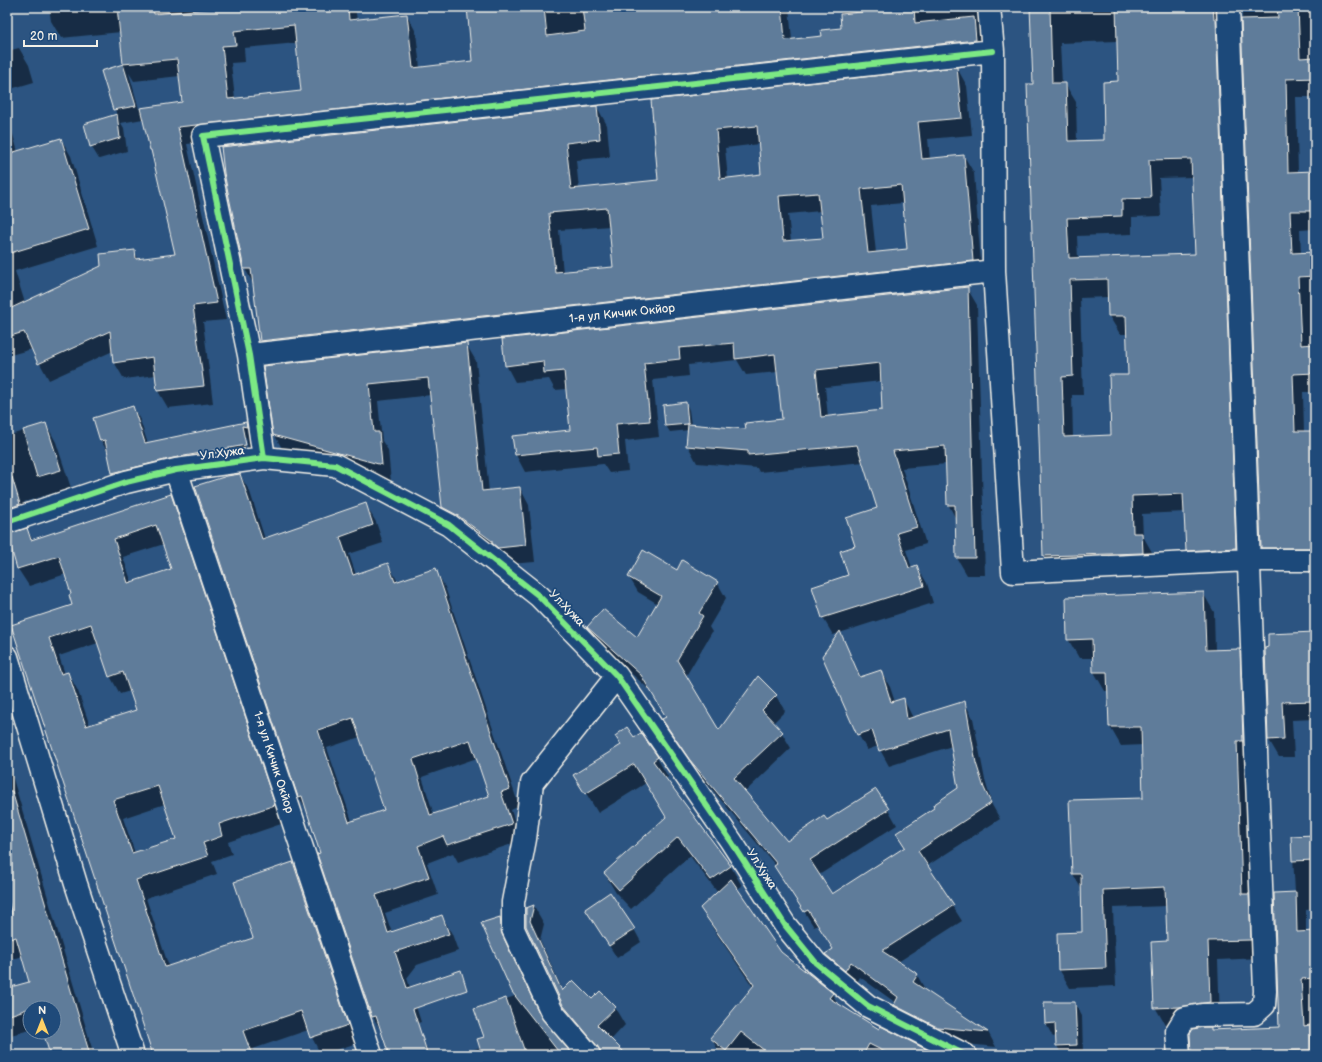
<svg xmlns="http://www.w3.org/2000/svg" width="1322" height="1062" viewBox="0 0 1322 1062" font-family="'Balsamiq Sans',sans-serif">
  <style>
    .shadow { fill: #0007; fill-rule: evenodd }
    .building { fill: #5e7b9a; stroke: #f4f1e8; fill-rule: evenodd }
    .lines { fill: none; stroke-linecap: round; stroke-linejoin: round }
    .street-casing { stroke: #f4f1e8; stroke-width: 25 }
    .street { stroke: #1f4a7a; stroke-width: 22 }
    .cycleway-casing { stroke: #1f4a7a; stroke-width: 8 }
    .cycleway { stroke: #7ce984; stroke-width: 6 }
    .labels { text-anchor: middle; stroke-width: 3.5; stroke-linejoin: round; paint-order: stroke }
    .street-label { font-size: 12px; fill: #f4f1e8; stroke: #1f4a7a }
  </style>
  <rect width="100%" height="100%" fill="#2c5481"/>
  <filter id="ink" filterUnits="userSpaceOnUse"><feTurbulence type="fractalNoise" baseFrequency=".025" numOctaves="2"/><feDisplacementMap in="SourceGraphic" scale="8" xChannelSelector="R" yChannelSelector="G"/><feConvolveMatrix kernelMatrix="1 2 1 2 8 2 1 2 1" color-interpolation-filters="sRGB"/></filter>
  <g filter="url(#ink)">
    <path class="shadow" d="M49 7H355L357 20 407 15 416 32 420 68 473 62 482 7H789L792 40 823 36 842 29 840 7H980L985 57 187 144 226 320 203 322 213 403 168 408 158 391 156 375 124 379 114 362 113 351 49 380 32 349 7 356V114L18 152 61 139 71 156 98 246 15 271 25 303 134 251 139 260 176 255 153 155 143 119 121 123 124 128 127 151 99 159 91 146 85 125 117 115 102 71 124 65 121 32 61 38 51 21ZM297 43 302 92 235 99 231 63 245 62 244 48ZM129 73 134 81 180 76 183 103 139 109Z
      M1031 7H1315V97H1296L1298 172H1315V229L1300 230 1301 254 1315 253V392H1303L1304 432H1315V566H1272L1262 547 1242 13H1239L1246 566 1197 569 1187 550 1185 512 1142 514 1143 536 1152 552 1153 571 1055 574 1044 556ZM1118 41 1119 82 1105 141 1077 142 1076 102 1065 84H1062L1060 43ZM1193 177 1196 255 1078 259 1077 236 1132 234V217L1161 216 1159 178ZM1109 297V316L1120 334H1128L1129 376 1112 436 1073 438 1072 395H1083L1080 298Z
      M19 48 29 65 34 82 7 90V51Z
      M957 68 967 86 972 135 928 139 930 159 964 156 974 173 982 278 271 358 260 341 254 285 245 269 224 173 597 107 607 125 610 157 576 160 579 189 660 181 652 101ZM759 144 762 175 728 179 725 148ZM903 203 908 250 876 253 871 206ZM821 211 824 239 791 242 788 214ZM610 226 614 268 563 273 559 230Z
      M967 288 977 305 985 575H967L957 558 956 519 948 504 947 464 902 468 926 544 906 550 912 568 917 567 927 583 933 603 833 635 823 618 813 587 850 576 856 547 879 509 864 462 759 472 757 468 697 463 688 446 689 430 670 432 666 426 664 406 686 403 689 410 691 425 747 430 783 420 778 372 746 375 737 360 688 365 689 376 653 380 659 437 625 441 628 471 609 473 603 464 525 472 516 455 571 431 567 389 555 390 549 379 515 382 506 365ZM882 381 883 411 828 417 825 387Z
      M466 344 476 361 489 492 520 488 529 505 535 562 509 564 453 524 443 507 431 395 378 401 382 441 388 450 391 482 284 452 274 434 264 367Z
      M133 407 140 420 148 444 246 423 253 436 254 440 249 438 253 458 120 486 113 473 109 454 101 441 95 418ZM244 437H246L248 450H246Z
      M46 424 56 442 71 488 24 502 30 523 7 534V436Z
      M240 475 250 492 265 539 365 504 376 522 383 543 349 554 356 575 388 564 398 582 435 569 445 587 519 806 511 810 521 841 458 862 453 853 427 863 438 895 385 913 392 933 442 916 452 934 458 951 417 965 407 978 421 1022 383 1034 373 1017 318 855 321 854 308 812 299 797 196 487ZM360 737 385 810 352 821 327 748ZM477 758 490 797 434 815 422 777Z
      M170 496 181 513 284 823 228 842 232 854 212 861 217 874 146 898 169 967 254 939 293 863 303 881 357 1043 321 1055 308 1030 253 1049 255 1055H155L12 626 73 606V594L66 574 29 586 18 569 7 535 27 529 33 541ZM164 544 172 569 132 583 123 557ZM98 643 110 676 120 694 130 691 137 710 90 726 78 691 68 673 65 674 59 656ZM165 804 177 839 135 853 123 818Z
      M677 571 717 582 726 598 709 627 712 632 686 676 719 732 776 696 785 711 773 723 782 733 791 748 745 792 786 842 827 821 888 809 897 825 819 875 832 895 905 848 897 833 936 808 960 788 952 746 889 766 878 746 867 750 858 734 839 633 861 677 881 672 890 687 895 702 904 700 913 718 964 702 973 718 985 780 992 805 1000 819 927 866 962 921 898 962 917 975 926 991 988 1032 996 1047 947 1042 904 1021 895 1005 896 1003 860 977 855 986 835 970 826 954 834 950 818 925 814 927 776 866 700 775 663 720 667 717 651 691 597 643 588 628 637 639 658 604 638 592 629 577Z
      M1203 593 1214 612 1215 651 1239 650 1250 668 1261 958 1218 960 1220 1021 1192 1025 1166 1026 1155 1007 1168 942 1167 906 1113 908 1116 986 1070 988 1059 969 1084 933 1082 890 1073 874 1144 799 1143 745 1121 746 1110 727 1109 691H1105L1094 672 1093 658H1079L1068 639Z
      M1315 633V719L1292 720 1294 757H1279L1269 740 1266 648Z
      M634 738 657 758 668 777 665 779 731 867 742 886 737 889 781 952 832 994 839 1005 879 1030 935 1055H757L754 1053 752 1055H721L711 1038 753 987 714 930 702 909 718 893 690 856 631 909 616 893 605 874 667 818 646 783 598 813 575 775Z
      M7 758 94 1055H41L40 1053 49 1050 44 1032H54V1008H30V1030L7 1036V989L31 983 23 956 7 961V916L13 915 7 894Z
      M1315 836V909L1306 910V933L1315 932V996H1311L1315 1055H1192L1210 1028 1212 1031 1280 1028 1295 893 1292 837Z
      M534 906 544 924 540 940 563 991 615 1008 625 1025 611 1040 626 1055H601L574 1023 563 1005 526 926V909Z
      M500 918 510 935 511 953 546 1025 571 1055H456L481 1047 485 1037 482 1007 515 996 483 924Z
      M594 922 634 929 641 942 617 958Z
      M1075 1003 1082 1016 1083 1055H1062L1057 1046 1056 1036 1053 1037 1046 1024Z
      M422 1040 431 1055H384V1053Z"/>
    <path class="building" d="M117 7H153L154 14 225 7H348L349 20 407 14 413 68 472 61 467 7H544L547 36 585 31 582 7H782L785 40 822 36 821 30 841 28 840 14 882 10 881 7H914L915 23 974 17 976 40 178 127 217 303 193 306 204 386 157 391 153 357 113 363 110 331 38 364 24 332 7 337V310L101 266 100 254 135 250 136 259 175 254 151 150H150L140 108 182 102 177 59 123 64ZM294 25 301 91 228 99 222 46 236 45 234 31Z
      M1030 7H1050L1052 83H1066L1068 141 1104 140 1103 82 1118 81 1116 7H1213L1214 19H1216L1236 548 1186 551 1183 494 1132 496 1133 533H1142L1143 553 1043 556 1027 84H1033ZM1191 159 1195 254 1069 258 1067 218 1122 216V199L1151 198 1149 160ZM1107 279 1108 316H1126L1128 375H1109L1111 435 1064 437 1062 377 1073 376 1070 280Z
      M1277 7H1298L1300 58 1315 57V78L1286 79 1288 172 1315 171V211H1290L1292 253 1315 252V276L1298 277 1301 345 1315 344V373L1293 374 1295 431H1315V548H1261L1241 19 1278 18Z
      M123 64 136 106 113 110 101 71Z
      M957 67 962 118 918 122 922 159 964 155 973 261 260 341 251 269H244L224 173 221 147 597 106 600 139 566 143 571 189 658 180 651 100ZM757 126 761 174 720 179 716 130ZM901 185 907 249 868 253 861 189ZM818 193 823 238 783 241 779 196ZM607 208 613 267 555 272 549 213Z
      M117 114 120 138 90 147 84 124Z
      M61 138 89 229 7 254V154Z
      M968 287 975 558H956L955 505H947L945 446 893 451 917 527 897 533 909 568 917 565 924 586 822 618 812 587 848 575 840 551 855 546 846 518 877 508 857 445 748 455V451L686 446 688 424 746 429 745 423 782 419 775 354 735 359 734 343 679 348 680 359 644 363 650 421 616 424 619 454 598 456 597 447 515 455 512 436 570 430 564 371 544 373 543 361 505 366 502 339ZM880 363 882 410 821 417 816 370Z
      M467 343 482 491 520 487 526 545 498 548 492 543V541L457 515 442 507 428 378 369 384 374 432H379L382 465 273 435 263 366Z
      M686 402 688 424 665 426 663 405Z
      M133 406 145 443 246 422 247 427 242 426 246 445 173 458 112 473 105 440 100 441 93 418Z
      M46 423 61 470 37 477 23 430Z
      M240 474 262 539 366 503 373 525 340 537 353 575 388 563 395 582 436 568 510 789 501 792 512 824 447 845 443 836 418 846 429 877 376 895 388 933 442 915 449 934 395 952 407 988 461 970 467 990 413 1009 428 1055H389L376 1016 372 1017 317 854 320 853 302 796 298 797 195 486 227 476ZM353 718 384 810 349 822 318 730ZM470 740 489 796 430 815 413 759Z
      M12 477 20 504 7 509V478Z
      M171 494 275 805 219 824 222 836 203 843 208 856 136 880 165 967 253 938 234 882 293 862 348 1025 310 1038 301 1011 243 1031 252 1055H153L11 625 72 605 69 595 71 594 59 556 17 569 7 534 27 528 31 540ZM156 525 171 569 128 583 114 539ZM91 624 109 677 123 672 136 710 86 726 68 672 61 674 49 638ZM158 786 176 839 132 853 113 800Z
      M643 550 677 570 682 560 718 582 699 613 703 616 677 660 719 730 758 676 777 695 762 710 783 732 734 778 787 841 824 816 827 820 876 789 889 809 810 860 832 894 905 847 896 833 934 808 933 805 958 788 948 729 879 751 872 730 857 735 822 656 840 631 860 677 881 670 891 702 904 698 907 719 965 701 976 763 984 788 991 803 918 851 954 905 882 951 918 974 913 982 988 1032 937 1027 894 1005 898 997 851 962 845 971 825 954 833 949 808 910 804 912 774 866 777 864 689 759 662 719 666 717 641 675 587 627 603 609 637 637 661 596 628 577Z
      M1204 592 1206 650 1240 649 1243 741H1237L1242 894H1249L1251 940 1208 941 1210 1002 1180 1007 1154 1008 1151 942 1167 941 1165 887 1103 890 1106 968 1058 970 1057 933 1082 932 1081 874H1072L1069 800 1143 798 1141 727H1109L1107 672H1093L1092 639 1067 640 1066 597Z
      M1315 632V701L1282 702 1284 739 1268 740 1265 648 1268 647V634Z
      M627 727 634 737 641 733 658 757 653 761 731 866 711 880 678 837 619 890 604 873 666 817 634 764 585 794 573 775 621 745 615 736Z
      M7 791H12L90 1055H50L43 1032H54V1008H30L7 1016V988L29 982 16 937 7 940V915L12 914 7 897Z
      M1315 835V860L1292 861 1291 836Z
      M731 879 781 952 833 993 829 998 879 1029 881 1026 937 1055H891L869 1044 863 1055H770L741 1032 726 1051 710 1038 754 985 700 908Z
      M610 892 635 929 609 946 585 909Z
      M1296 892 1297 932 1315 931V978L1301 979 1304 1026 1310 1025 1311 1050 1278 1051V1055H1191L1190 1034 1193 1029 1203 1027H1211V1030L1279 1027 1274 893Z
      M534 905 530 921 562 991 573 980 592 999 600 991 616 1007 597 1025 627 1055H601L598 1047 563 1005 526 926V908Z
      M500 917 502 934 541 1017 573 1055H561L512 992 481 923Z
      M506 998 526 1055H482L477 1039 484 1037 474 1009Z
      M1044 1002H1075L1077 1045 1056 1046 1055 1023 1045 1024Z"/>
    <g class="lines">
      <g class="street-casing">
        <path id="street" d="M989 7 993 51 994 271 1013 572 1249 560H1315
          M249 355 994 271
          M264 458 249 355 203 136 993 51
          M176 470 371 1055
          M7 522 126 482 176 470 264 458 335 465 449 525 539 596 617 676 731 841 785 925 816 963 868 1006 965 1055
          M7 657 76 884 133 1055
          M589 1055 552 1012 513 929V902L525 839 532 783 617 676
          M1179 1055 1177 1031 1185 1018 1202 1015 1254 1014 1264 1005 1265 991 1228 7"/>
      </g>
      <use href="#street" class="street"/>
      <g class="cycleway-casing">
        <path id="cycleway" d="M264 458 249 355 203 136 993 51
          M7 522 126 482 176 470 264 458 335 465 449 525 539 596 617 676 731 841 785 925 816 963 868 1006 965 1055"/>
      </g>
      <use href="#cycleway" class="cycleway"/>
    </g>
  </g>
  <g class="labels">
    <g class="street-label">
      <text transform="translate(622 313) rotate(-6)" y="4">1-я ул Кичик Окйор</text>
      <text transform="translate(222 453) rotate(-7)" y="4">Ул.Хужа</text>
      <text transform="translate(567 608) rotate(46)" y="4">Ул.Хужа</text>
      <text transform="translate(274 762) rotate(72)" y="4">1-я ул Кичик Окйор</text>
      <text transform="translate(762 869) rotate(57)" y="4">Ул.Хужа</text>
    </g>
  </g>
  <rect width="1322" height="1062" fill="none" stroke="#1f4a7a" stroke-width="24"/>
  <rect x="12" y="12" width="1298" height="1038" fill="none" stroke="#f4f1e8" stroke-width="1.5" filter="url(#ink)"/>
  <g transform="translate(42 1020)"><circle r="19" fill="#1f4a7a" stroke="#748da6"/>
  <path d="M0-3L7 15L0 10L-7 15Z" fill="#ffd166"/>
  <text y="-6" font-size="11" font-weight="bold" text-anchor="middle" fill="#f4f1e8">N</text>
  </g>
  <path d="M24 40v6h73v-6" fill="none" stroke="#f4f1e8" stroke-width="2"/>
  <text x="30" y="40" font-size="12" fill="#f4f1e8" stroke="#1f4a7a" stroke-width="3" paint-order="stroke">20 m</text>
</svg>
